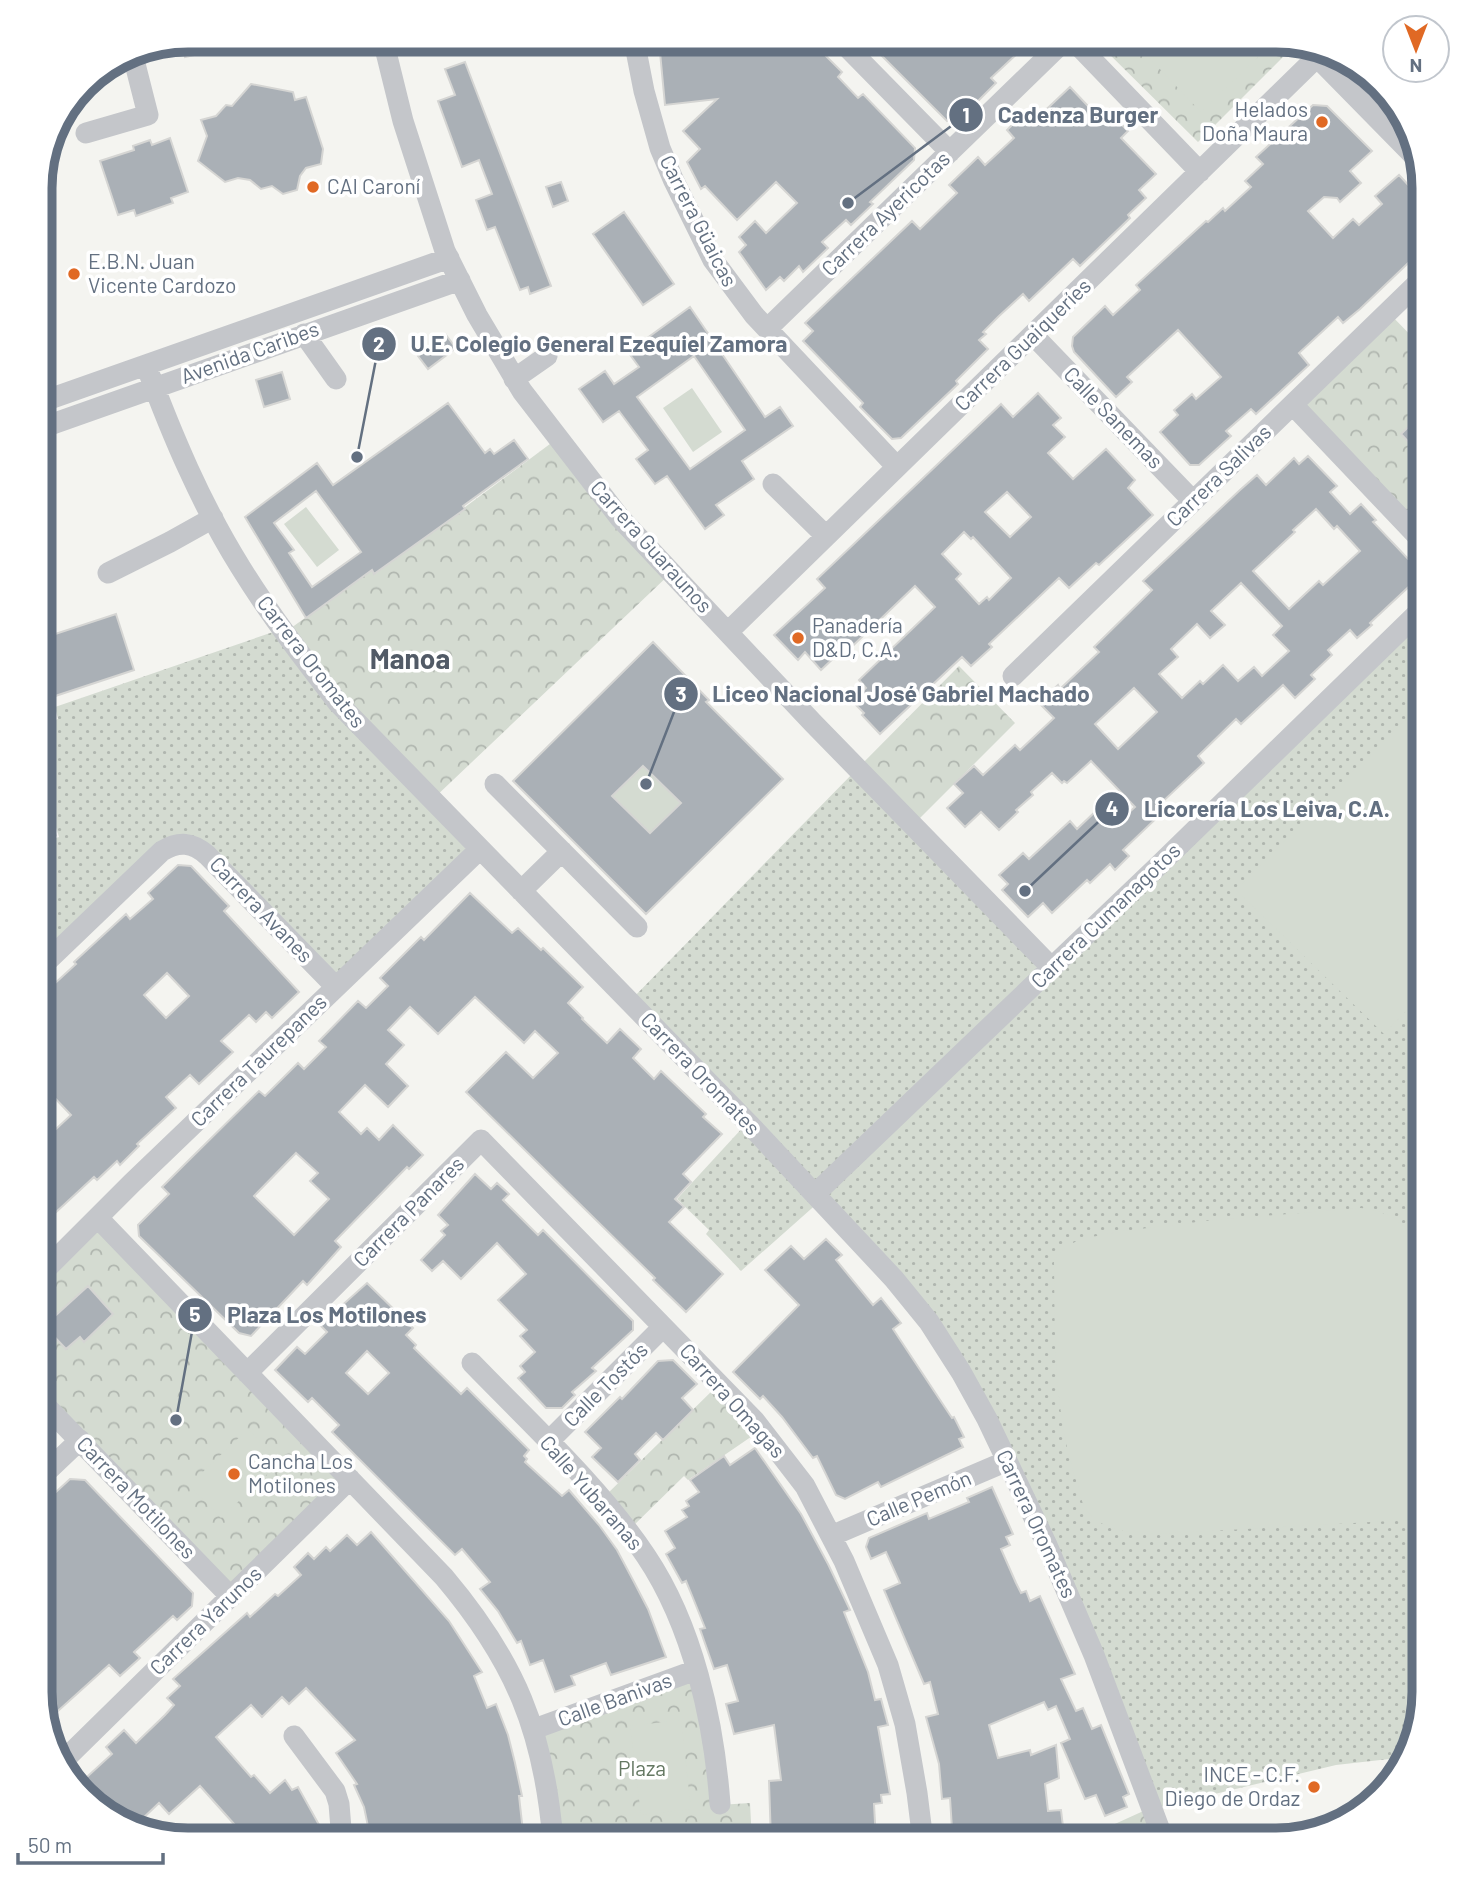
<svg xmlns="http://www.w3.org/2000/svg" width="1465" height="1881" viewBox="0 0 1465 1881" font-family="Barlow,sans-serif">
  <style>
    .grass { fill: url(#grass-dots) }
    .park { fill: url(#park-crowns) }
    .pitch { fill: #d4dbd1 }
    .building { fill: #aab0b6; stroke: #d5d5d3; stroke-width: 2; fill-rule: evenodd }
    .lines { fill: none; stroke-linecap: round; stroke-linejoin: round }
    .minor { stroke: #c4c6ca; stroke-width: 21 }
    .poi-dot { fill: #e06924; stroke: #fff; stroke-width: 2.5 }
    .labels { text-anchor: middle; stroke-width: 7; stroke-linejoin: round; paint-order: stroke }
    .poi-label { font-size: 21px; fill: #637081; stroke: #fff; text-anchor: start }
    .street-label { font-size: 21px; fill: #637081; stroke: #fff }
    .park-label { font-size: 21px; fill: #647862; stroke: #fff }
    .district-label { font-size: 28px; font-weight: bold; fill: #515a66; stroke: #fff }
    .rim { fill: none; stroke: #637081; stroke-width: 9 }
    .leader { fill: none; stroke: #637081; stroke-width: 2.5 }
    .callout-dot { fill: #637081; stroke: #fff; stroke-width: 2.5 }
    .mark-label { font-size: 21px; text-anchor: middle; font-weight: bold; fill: #fff }
    .callout-label { font-size: 23px; text-anchor: middle; font-weight: bold; fill: #637081; stroke: #fff; stroke-width: 7; stroke-linejoin: round; paint-order: stroke }
  </style>
  <defs>
    <pattern id="grass-dots" width="8" height="8" patternUnits="userSpaceOnUse" patternTransform="scale(1.75)"><rect width="8" height="8" fill="#d4dbd1"/><path d="M2 2h.1M6 6h.1" fill="none" stroke="#b0b6af" stroke-width="1.8" stroke-linecap="round"/></pattern>
    <pattern id="park-crowns" width="20" height="18" patternUnits="userSpaceOnUse" patternTransform="scale(1.75)"><rect width="20" height="18" fill="#d4dbd1"/><path d="M2 6a3 3 0 1 1 6 0M12 15a3 3 0 1 1 6 0" fill="none" stroke="#b0b6af"/></pattern>
  </defs>
  <rect width="100%" height="100%" fill="#f4f4f0"/>
  <path class="grass" d="M1425 606V1693L1407 1757 1336 1765 1152 1809 1094 1655 929 1322 629 1002 858 768 1051 968Z
    M282 629 480 849 336 987 179 843 40 968V843L59 837 40 776V743L55 738 50 722 58 719 55 707Z
    M746 1124 820 1201 741 1271 706 1234 709 1230 677 1199Z"/>
  <path class="park" d="M1096 41H1268L1284 56 1198 142Z
    M1388 312 1425 350V544L1293 405Z
    M558 438 672 572 432 800 284 633 372 570 375 574Z
    M959 666 1015 723 913 825 858 768Z
    M98 1218 350 1479 231 1597 40 1400V1275Z
    M719 1384 761 1430 688 1480 684 1476 629 1530 602 1499Z
    M695 1673 719 1805 750 1803 752 1841H555L536 1731Z
    M1150 1808 1162 1841H1022L1095 1833Z"/>
  <path class="pitch" d="M1133 41H1242L1258 57 1201 112Z
    M692 388 722 432 693 452 663 408Z
    M1425 447V483L1407 465Z
    M306 507 339 550 317 567 284 524Z
    M1425 699V992L1384 1034 1236 890Z
    M643 766 681 803 650 833 612 796Z
    M40 785 57 836 40 841Z
    M1361 1208C1397 1213 1403 1225 1425 1251V1519L1157 1534C1132 1533 1104 1532 1087 1511 1082 1505 1080 1493 1078 1486 1053 1414 1055 1336 1054 1261L1065 1247 1081 1239 1123 1231 1214 1220Z
    M248 1429 280 1462 221 1518 189 1485Z
    M681 1720 691 1809 641 1815 630 1726Z"/>
  <path class="building" d="M188 40H230L231 47 185 57 182 42Z
    M694 40H810L842 72 838 77 858 98 863 94 915 148 914 160 870 202 873 204 851 225 846 220 822 242 828 248 803 272 799 266 784 281 780 277 766 290 739 252 746 245 739 237 755 221 766 233 797 203 776 182 737 220 705 186 701 189 687 162 700 149 683 131 717 99 665 105 660 52 692 48Z
    M884 40H1032L991 78 996 83 964 115 960 111 947 121 875 49Z
    M465 62 551 286 530 294 528 287 520 290 495 227 487 230 476 200 492 194 479 160 462 167 438 101 455 95 445 69Z
    M251 84 293 92 295 100 306 97 323 149 321 164 306 168 300 176 297 190 283 194 272 186 261 189 250 180 238 178 225 182 198 161 207 136 201 120 216 116 226 105 232 106Z
    M1070 87 1102 121 1110 113 1128 131 1121 138 1156 174 1139 190 1146 198 1128 215 1130 218 1080 266 1073 259 1029 301 1023 294 999 316 983 332 986 334 979 340 988 349 956 381 958 384 901 438 892 439 860 407 863 403 803 341 813 331 805 323 912 221 920 229 957 193 949 185 978 157 985 165 1014 138 1007 130 1025 112 1034 121Z
    M1313 105 1327 106 1372 151 1350 171 1361 183 1340 202 1337 198 1324 197 1308 211 1333 238 1353 219 1359 225 1382 204 1375 196 1399 175 1425 203V247L1360 309 1343 323 1338 317 1299 353 1309 365 1256 414 1251 409 1226 431 1231 436 1199 465H1190L1160 432 1178 415 1174 410 1192 394 1196 399 1221 377 1178 330 1127 377 1132 382 1116 397 1074 352 1072 346 1073 337 1105 306 1113 315 1140 290 1136 285 1206 221 1208 222 1223 208 1225 211 1251 187 1245 181 1263 164 1256 157Z
    M170 138 188 192 171 198 173 203 136 216 134 210 118 215 100 161 134 150 133 146 150 140 152 145Z
    M561 182 568 201 553 207 546 187Z
    M624 212 674 284 643 305 593 234Z
    M690 307 765 417 780 407 793 426 742 461 754 479 716 505 724 515 705 529 667 476 655 484 636 459 648 450 619 411 603 422 579 389 605 371 614 384 639 367 628 352ZM694 356 745 430 690 469 637 397Z
    M446 335 456 348 428 369 418 356Z
    M282 372 290 399 264 407 256 380Z
    M1038 393 1061 418 1053 425 1065 437 1048 453 1073 479 1106 449 1135 480 1128 488 1153 515 1099 565 1096 563 1069 588 1059 578 989 644 992 647 971 666 962 657 880 734 862 715 864 713 852 701 866 688 859 680 935 607 915 586 840 658 837 655 821 670 805 652 798 660 774 635 825 588 817 579 1001 404 1013 417ZM1007 492 1031 517 1010 537 985 512ZM964 532 971 539 973 537 1011 578 989 600 987 597 979 604 956 579 961 574 942 554Z
    M448 403 485 453 490 449 494 454 514 440 528 459 463 506 465 509 374 574 372 570 306 618 245 517 317 463 333 485ZM316 491 361 552 312 587 289 553 294 550 274 523Z
    M1425 411V441L1416 450 1401 434Z
    M1308 456 1337 486 1330 492 1350 514 1361 504 1376 520 1373 522 1413 564 1416 571V580L1370 623 1372 625 1357 638 1350 630 1328 650 1332 655 1311 675 1315 679 1295 698 1283 685 1241 724 1236 719 1198 756 1204 763 1160 804 1165 810 1123 850 1129 856 1115 870 1110 864 1090 883 1087 880 1052 913 1043 903 1028 917 1002 890 1008 884 999 875 1023 853 1029 859 1070 821 1077 829 1097 810 1113 827 1135 807 1091 761 1067 783 1064 781 1062 783 1052 773 1031 792 1033 795 1016 810 1018 812 999 830 981 812 965 827 947 808 963 793 954 784 974 766 983 775 1015 745 1020 750 1054 718 1039 703 1058 685 1060 689 1099 652 1094 647 1152 590 1143 581 1240 490 1257 475 1266 485 1294 458 1299 464ZM1316 509 1334 529 1337 526 1360 551 1323 585 1319 581 1289 609 1253 571 1295 532 1293 530ZM1241 583 1282 626 1273 635 1289 651 1262 676 1254 667 1238 681 1223 665 1203 684 1200 681 1182 698 1159 674 1178 657 1171 649 1197 624 1210 638 1225 625 1211 611ZM1134 688 1157 712 1118 749 1095 724Z
    M116 614 134 670 40 701V639Z
    M653 642 709 700 706 702 783 779 646 914 513 781ZM643 766 681 803 650 833 612 796Z
    M178 865 191 866 229 906 224 911 299 992 272 1018 266 1012 256 1022 249 1015 221 1041 233 1052 199 1084 190 1075 166 1097 176 1108 137 1144 139 1146 120 1165 117 1161 97 1180 94 1177 40 1227V1144L71 1115 49 1092 40 1101V997L76 964 74 962 126 914 130 919 153 899 148 893ZM167 973 189 996 166 1018 144 995Z
    M470 893 512 933 518 928 541 950 543 948 583 987 568 1003 583 1018 582 1019 607 1043 620 1029 641 1049 633 1058 654 1079 661 1071 706 1114 703 1117 722 1134 683 1174 691 1182 675 1199 684 1207 669 1222 723 1274 686 1312 653 1280 655 1278 466 1092 506 1052 533 1078 558 1053 535 1031 524 1043 475 997 438 1034 410 1007 388 1030 404 1045 386 1064 408 1086 388 1107 365 1085 339 1112 361 1134 367 1128 379 1140 393 1125 423 1155 409 1169 407 1167 335 1241 341 1247 307 1285 303 1281 251 1336 239 1333 139 1236 138 1225 169 1194 162 1187 186 1163 259 1091 265 1096 298 1063 304 1069 326 1047 319 1041 358 1001 366 1008 388 986 380 978 421 937 424 940ZM296 1153 318 1173 310 1181 329 1199 294 1235 254 1196Z
    M475 1174 491 1189 497 1183 509 1194 503 1200 538 1235 543 1230 633 1321V1330L592 1368 596 1371 572 1392 575 1395 562 1408H546L518 1378 525 1372 520 1366 535 1352 520 1336 527 1330 498 1300 526 1274 497 1243 461 1279 443 1261 432 1271 421 1260 445 1235 441 1231 448 1225 438 1215Z
    M826 1239 842 1255 836 1260 873 1305 881 1298 901 1323 893 1329 952 1418 954 1417 964 1437 959 1439 963 1447 881 1487 878 1482 845 1499 836 1495 817 1456 813 1458 782 1417 763 1396 760 1399 733 1372 799 1305 765 1270 791 1246 804 1259Z
    M367 1283 413 1328 406 1335 416 1345 414 1348 461 1394 467 1388 529 1450 524 1456 527 1459 525 1462 562 1496 569 1490 599 1525 617 1550 634 1582 648 1609 666 1657 611 1675 606 1663 571 1676 575 1685 555 1692 543 1660 530 1665 521 1641 517 1643 498 1611 480 1589 490 1582 462 1549 455 1555 332 1432 339 1425 312 1398 308 1402 275 1370 297 1347 305 1354 327 1332 320 1325ZM367 1351 389 1373 368 1394 346 1373Z
    M88 1286 113 1314 84 1342 80 1337 66 1349 44 1326Z
    M673 1360 697 1384 682 1398 693 1410 663 1440 656 1433 635 1454 640 1460 618 1482 592 1457 601 1448 585 1432 620 1397 622 1399 658 1361Z
    M755 1448 801 1514 828 1564 850 1610 844 1612 868 1672 875 1700 881 1699 888 1725 878 1727 890 1794 881 1795 882 1803 874 1804 876 1841H771L769 1781 781 1780 774 1725 734 1734 726 1704 738 1701 727 1665 714 1669 700 1629 705 1628 693 1598 686 1581 682 1583 666 1554 675 1548 665 1531 687 1517 682 1510 689 1506 686 1501 699 1492 690 1480 724 1456 730 1465Z
    M70 1479 85 1480 193 1593 192 1606 177 1620 173 1616 134 1652 140 1658 120 1676 109 1665 48 1720 40 1692V1520L51 1510 44 1503Z
    M992 1487 1013 1534 1006 1537 1010 1545 1001 1549 1016 1583 1021 1593 1026 1591 1030 1601 1040 1596 1075 1674 1061 1679 1076 1711 1083 1708 1092 1729 1101 1725 1129 1794 1123 1797 1127 1807 1105 1816 1096 1795 1085 1799 1061 1743 1070 1739 1056 1706 1048 1710 1044 1702 989 1725 998 1758 1030 1750 1031 1755 1056 1745 1059 1778 1045 1784 1048 1811 1061 1810 1064 1835 999 1841 998 1832 973 1834 972 1827 952 1829 950 1798 942 1799 939 1764 926 1717 938 1714 930 1682 924 1684 884 1590 900 1583 886 1552 871 1559 866 1547 869 1538 927 1513 929 1519 969 1502 967 1498Z
    M371 1532 449 1621 482 1672 474 1676 487 1708 496 1704 508 1735 515 1763 522 1796H519L524 1841H371L364 1807 354 1785 357 1784 336 1753 355 1740 306 1688 289 1704 282 1697 262 1717 251 1705 216 1737 251 1777 254 1775 270 1793 285 1780 292 1790 298 1787 328 1841H232L224 1832 234 1824 200 1786 169 1814 159 1803 139 1822 135 1818 128 1825 115 1821 77 1786 112 1754 106 1747 124 1730 136 1743 165 1715 174 1705 167 1698 180 1686 173 1679 247 1613 250 1617 275 1594 278 1596 301 1575 294 1567 308 1553 314 1559 326 1547 330 1551 347 1535 357 1545Z"/>
  <g class="lines">
    <path class="minor" d="M383 40 403 121 445 251 477 315 522 391 620 518 813 723 1052 968
      M634 40 644 91 660 148 673 179 713 260 754 315 897 467
      M840 40 950 152
      M1073 40 1200 172
      M1309 49 1415 157
      M86 133 148 115 132 52
      M767 329 1065 40
      M304 334 336 379
      M1033 335 1193 501
      M146 365C172 435 201 504 241 568 270 615 304 659 338 703L750 1125 894 1279 929 1322 961 1372 987 1419 1046 1543 1094 1655 1164 1841
      M514 379 547 356
      M41 402 449 258
      M1293 405 1425 544
      M41 428 460 280
      M773 484 826 536
      M108 573 170 542 213 518
      M728 632 1317 57
      M1013 676 1425 276
      M495 784 637 927
      M521 891 562 851
      M40 968 162 851C179 841 192 842 207 855L336 987
      M815 1194 1157 867 1425 606
      M98 1218 444 1577C515 1661 544 1731 553 1841
      M40 1275 132 1183 480 849
      M472 1363C531 1424 599 1486 646 1556 693 1626 714 1722 720 1804
      M247 1373 481 1140 754 1420 805 1486 844 1561 888 1665 905 1724 917 1793 923 1841
      M40 1400 231 1597
      M548 1442 663 1327
      M40 1478 80 1440
      M831 1536 1007 1461
      M534 1729 696 1670
      M294 1736 335 1791 339 1804 342 1841
      M61 1763 350 1479"/>
  </g>
  <g class="poi-dot">
    <circle cx="1322" cy="122" r="7"/>
    <circle cx="313" cy="187" r="7"/>
    <circle cx="74" cy="274" r="7"/>
    <circle cx="798" cy="638" r="7"/>
    <circle cx="234" cy="1474" r="7"/>
    <circle cx="1314" cy="1787" r="7"/>
  </g>
  <g class="labels">
    <g class="poi-label">
      <text x="1308" y="117" text-anchor="end">Helados<tspan x="1308" dy="24">Doña Maura</tspan></text>
      <text x="327" y="194">CAI Caroní</text>
      <text x="88" y="269">E.B.N. Juan<tspan x="88" dy="24">Vicente Cardozo</tspan></text>
      <text x="812" y="633">Panadería<tspan x="812" dy="24">D&amp;D, C.A.</tspan></text>
      <text x="248" y="1469">Cancha Los<tspan x="248" dy="24">Motilones</tspan></text>
      <text x="1300" y="1782" text-anchor="end">INCE - C.F.<tspan x="1300" dy="24">Diego de Ordaz</tspan></text>
    </g>
    <g class="street-label">
      <text transform="translate(886 214) rotate(-44)" y="7">Carrera Ayericotas</text>
      <text transform="translate(698 221) rotate(63)" y="7">Carrera Güaicas</text>
      <text transform="translate(1023 345) rotate(-44)" y="7">Carrera Guaiqueríes</text>
      <text transform="translate(250 353) rotate(-20)" y="7">Avenida Caribes</text>
      <text transform="translate(1113 418) rotate(46)" y="7">Calle Sanemas</text>
      <text transform="translate(1219 476) rotate(-44)" y="7">Carrera Salivas</text>
      <text transform="translate(651 547) rotate(48)" y="7">Carrera Guaraunos</text>
      <text transform="translate(311 662) rotate(52)" y="7">Carrera Oromates</text>
      <text transform="translate(261 910) rotate(46)" y="7">Carrera Avanes</text>
      <text transform="translate(1106 916) rotate(-44)" y="7">Carrera Cumanagotos</text>
      <text transform="translate(259 1061) rotate(-44)" y="7">Carrera Taurepanes</text>
      <text transform="translate(700 1074) rotate(46)" y="7">Carrera Oromates</text>
      <text transform="translate(409 1212) rotate(-45)" y="7">Carrera Panares</text>
      <text transform="translate(606 1385) rotate(-45)" y="7">Calle Tostós</text>
      <text transform="translate(732 1401) rotate(48)" y="7">Carrera Omagas</text>
      <text transform="translate(591 1493) rotate(49)" y="7">Calle Yubaranas</text>
      <text transform="translate(136 1498) rotate(46)" y="7">Carrera Motilones</text>
      <text transform="translate(919 1499) rotate(-23)" y="7">Calle Pemón</text>
      <text transform="translate(1036 1524) rotate(65)" y="7">Carrera Oromates</text>
      <text transform="translate(206 1621) rotate(-44)" y="7">Carrera Yarunos</text>
      <text transform="translate(615 1700) rotate(-20)" y="7">Calle Banivas</text>
    </g>
    <g class="park-label">
      <text x="642" y="1776">Plaza</text>
    </g>
    <g class="district-label">
      <text x="410" y="669">Manoa</text>
    </g>
  </g>
  <path d="M0 0H1465V1881H0ZM188 52H1276A136 136 0 0 1 1412 188V1692A136 136 0 0 1 1276 1828H188A136 136 0 0 1 52 1692V188A136 136 0 0 1 188 52Z" fill="#fff" fill-rule="evenodd"/>
  <path class="rim" d="M188 52H1276A136 136 0 0 1 1412 188V1692A136 136 0 0 1 1276 1828H188A136 136 0 0 1 52 1692V188A136 136 0 0 1 188 52Z"/>
  <path class="leader" d="M848 203L966 115M357 457L379 344M646 784L681 694M1025 891L1112 809M176 1420L195 1315"/>
  <g class="callout-dot">
    <circle cx="848" cy="203" r="7"/>
    <circle cx="357" cy="457" r="7"/>
    <circle cx="646" cy="784" r="7"/>
    <circle cx="1025" cy="891" r="7"/>
    <circle cx="176" cy="1420" r="7"/>
    <circle cx="966" cy="115" r="18"/>
    <circle cx="379" cy="344" r="18"/>
    <circle cx="681" cy="694" r="18"/>
    <circle cx="1112" cy="809" r="18"/>
    <circle cx="195" cy="1315" r="18"/>
  </g>
  <g class="mark-label">
    <text x="966" y="123">1</text>
    <text x="379" y="352">2</text>
    <text x="681" y="702">3</text>
    <text x="1112" y="816">4</text>
    <text x="195" y="1322">5</text>
  </g>
  <g class="callout-label">
    <text x="1078" y="123">Cadenza Burger</text>
    <text x="599" y="352">U.E. Colegio General Ezequiel Zamora</text>
    <text x="901" y="702">Liceo Nacional José Gabriel Machado</text>
    <text x="1267" y="817">Licorería Los Leiva, C.A.</text>
    <text x="327" y="1323">Plaza Los Motilones</text>
  </g>
  <g transform="translate(1416 49) rotate(180)"><circle r="33" fill="#ffffff" stroke="#c1c6cd" stroke-width="2"/>
  <path d="M0-5L12 26L0 18L-12 26Z" fill="#e06924"/>
  <text y="-10" font-size="19" font-weight="bold" text-anchor="middle" fill="#637081">N</text>
  </g>
  <path d="M18 1853v10h145v-10" fill="none" stroke="#637081" stroke-width="3.5"/>
  <text x="28" y="1853" font-size="21" fill="#637081" stroke="#ffffff" stroke-width="5" paint-order="stroke">50 m</text>
</svg>
